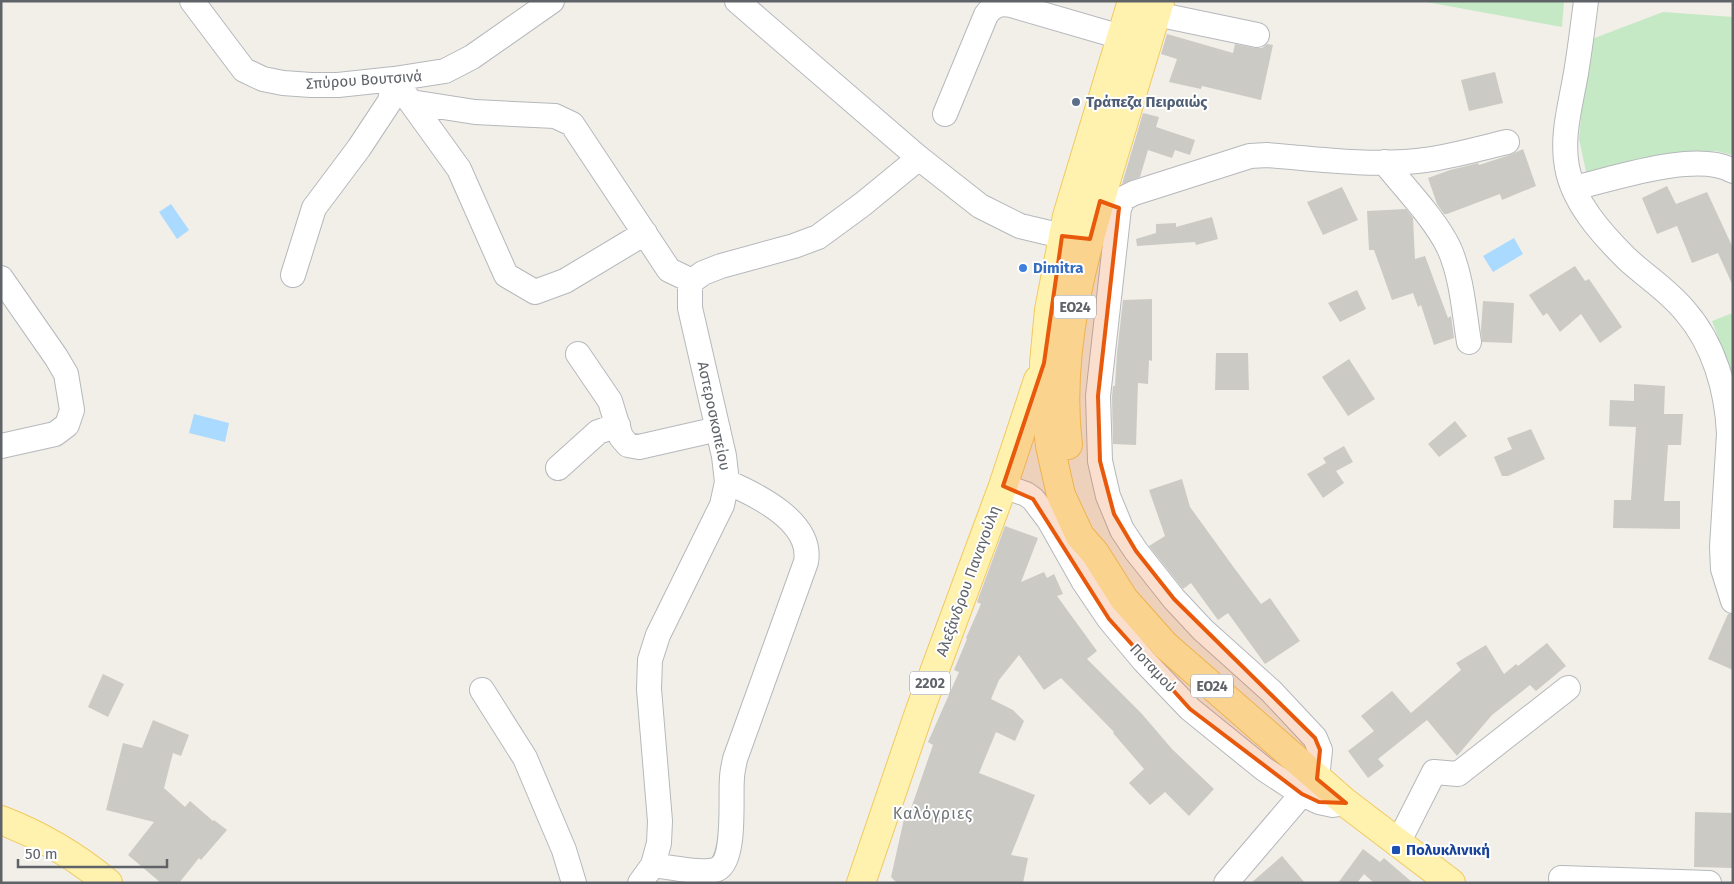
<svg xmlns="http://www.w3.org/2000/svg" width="1734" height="884" viewBox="0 0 1734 884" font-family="'Fira Sans',sans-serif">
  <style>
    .green { fill: #c5e8c5 }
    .water { fill: #aadaff }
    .building { fill: #cccac5 }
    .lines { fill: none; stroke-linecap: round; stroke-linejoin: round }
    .minor-casing { stroke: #b5b8bc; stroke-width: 26 }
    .major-casing { stroke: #f2c960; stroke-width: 30 }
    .minor { stroke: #fff; stroke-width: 24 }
    .major { stroke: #fff2af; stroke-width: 28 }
    .marked { fill: #e8590c; fill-opacity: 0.2; stroke: #e8590c; stroke-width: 4; stroke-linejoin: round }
    .service-dot { fill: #5c6f8a; stroke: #fff; stroke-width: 2 }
    .shop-dot { fill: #3f7fe0; stroke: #fff; stroke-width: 2 }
    .transit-dot { fill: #1a4fb4; stroke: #fff; stroke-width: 2 }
    .labels { text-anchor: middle; stroke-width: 4; stroke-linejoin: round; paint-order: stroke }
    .shield { fill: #fff; stroke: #8f9295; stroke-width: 1 }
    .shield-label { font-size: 14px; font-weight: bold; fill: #5f6368 }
    .street-label { font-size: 15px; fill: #5f6368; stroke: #fff }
    .service-label { font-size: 15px; font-weight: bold; fill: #4e5e75; stroke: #fff; text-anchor: start }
    .shop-label { font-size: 15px; font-weight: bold; fill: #366cbe; stroke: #fff; text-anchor: start }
    .transit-label { font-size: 15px; font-weight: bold; fill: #164399; stroke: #fff; text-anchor: start }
    .neighbourhood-label { font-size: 16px; letter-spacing: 1px; fill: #70757a; stroke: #fff }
  </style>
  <rect width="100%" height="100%" fill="#f1efe8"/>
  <path class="green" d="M1421 1H1564L1562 27Z
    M1663 12 1733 17V155L1716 151 1587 176 1579 139 1584 84 1592 39Z
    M1733 313V376L1712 321Z"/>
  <path class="water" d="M171 204 189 230 177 239 159 212Z
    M1514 238 1523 254 1493 272 1483 256Z
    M194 414 229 423 225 442 189 433Z"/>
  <path class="building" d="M1167 34 1233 53 1235 44 1255 48H1262L1267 44 1273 45 1261 100 1202 86 1201 89 1169 82 1177 59 1161 54Z
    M1495 72 1503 103 1469 111 1461 80Z
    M1143 113 1159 117 1156 127 1195 140 1190 155 1175 150 1172 158 1148 150 1140 177 1122 184Z
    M1523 149 1536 186 1502 200 1500 194 1447 214H1444L1437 204 1428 178 1450 170 1478 163 1479 165 1510 155Z
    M1667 186 1676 204 1707 192 1733 248V286L1718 253 1692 263 1677 226 1657 234 1642 198Z
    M1342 187 1358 220 1323 235 1307 202Z
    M1406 209 1413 218 1415 259 1425 256 1448 318 1451 316 1454 338 1434 345 1421 305 1418 307 1413 293 1392 300 1374 250H1369L1367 211Z
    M1212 217 1218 239 1196 245 1195 242 1137 246 1136 239 1156 233V224L1176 223V227Z
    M1575 266 1585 281 1589 279 1622 327 1600 343 1581 314 1560 332 1547 313 1543 316 1529 295Z
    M1357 290 1366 309 1340 322 1328 303Z
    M1152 299V361L1149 360 1148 384 1138 383 1136 445 1113 444 1112 397 1113 386H1115L1117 353 1123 300Z
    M1483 301 1514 303 1512 343 1482 342 1481 330Z
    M1216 353H1248L1249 390H1215Z
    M1349 359 1375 399 1348 416 1322 377Z
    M1634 384 1665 386 1664 414H1683L1681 445H1668L1664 501H1680V529L1613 528 1614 500H1631L1636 427 1609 426 1610 400 1634 401Z
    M1455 421 1467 436 1439 457 1428 444Z
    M1531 429 1545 459 1508 476H1502L1494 457 1512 449 1507 438Z
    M1344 446 1353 462 1336 471 1344 483 1323 498 1307 474 1326 463 1323 458Z
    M1182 479 1190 507 1232 565 1261 604 1270 598 1300 641 1265 664 1228 613 1218 620 1191 583 1183 589 1149 546 1165 536 1149 490Z
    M1005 526 1038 538 1021 582 1044 572 1047 578 1054 574 1063 594 1057 596 1097 651 1087 659 1142 714 1172 749 1214 789 1189 816 1165 792 1150 805 1129 783 1144 769 1113 733 1114 732 1061 678 1044 690 1019 655 999 680 991 699 1013 710 1024 721 1015 741 996 732 979 773 1035 795 1011 855 1028 858 1023 883H897L891 877 904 819 907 820 933 745 928 742 959 672 954 670 967 639 966 638 981 604 977 602Z
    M1728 614H1733V670L1708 659Z
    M1547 643 1566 666 1536 691 1530 685 1492 715 1457 756 1427 720 1378 759 1384 766 1368 778 1348 751 1374 731 1361 716 1392 691 1411 713 1461 670 1456 663 1486 645 1504 674 1516 664 1518 666Z
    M103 674 124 684 108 717 88 707Z
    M153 720 189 735 181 756 173 753 164 788 185 807 190 801 213 821 214 820 227 830 201 860 199 858 179 883H161L128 855 154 822 106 810 123 743 142 748Z
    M1695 812 1733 813V868L1694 867Z
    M1363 849 1380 862 1384 858 1413 883H1374L1364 874 1357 883H1338Z
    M1282 856 1305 883H1251Z"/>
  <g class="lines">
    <g class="minor-casing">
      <path id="minor" d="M192 1 244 70 263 79 283 83 311 85H338L394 79 445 71 472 57 552 1
        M737 1 919 158 980 206 1020 226 1062 236 1082 238
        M1586 1C1583 25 1580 49 1576 73 1571 103 1561 136 1567 167 1573 202 1601 233 1626 258 1645 276 1668 290 1685 311 1714 344 1727 390 1729 434L1722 547 1723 569 1733 601
        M1156 14 1257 35
        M394 79 459 169 506 275 535 292 565 281 645 233
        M411 102 475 112 555 116 572 124 669 270 692 281
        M945 114 986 15C993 5 1000 3 1011 5L1121 37
        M1384 162C1405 188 1435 219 1449 248 1462 277 1464 312 1469 342
        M1574 188C1613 179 1697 150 1733 171
        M1100 201 1119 208 1098 396 1100 461 1108 496 1122 530 1136 551 1174 599 1203 630 1271 691 1315 738 1320 750 1317 779
        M1119 208 1124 198 1134 193 1250 156 1267 155C1317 159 1368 166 1417 161 1448 158 1477 149 1507 142
        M293 275 314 208 359 148 390 101 394 79
        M1 278 56 357 66 374 72 410 67 425 55 434 1 446
        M578 354 610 401 621 437 628 445 639 447 718 429
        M558 468 598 432 618 425
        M1003 486 1026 494 1033 499 1049 520 1084 582 1109 619 1144 661 1190 709 1264 769 1302 794 1319 802 1333 805 1346 803
        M482 690 525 758 564 850 574 883
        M1398 843 1434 772 1458 774 1568 688
        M653 865C668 867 701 874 715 870 737 864 730 797 732 778 732 772 734 765 735 759L806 562C813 522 757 495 727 482
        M1561 878 1709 883
        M640 883 653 865 659 843 660 821 649 689 650 660 658 635 722 505 727 482 724 456 690 308V287L692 281 703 273 721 266 794 246 818 237 863 204 919 158
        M1226 883 1302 794"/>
    </g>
    <g class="major-casing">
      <path id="major" d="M1132 1 1067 216 1049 310 1044 363 1045 401 1050 446 1061 495 1080 536 1095 553 1124 599 1165 645 1346 803 1451 883
        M1068 445C1056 349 1085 252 1112 161 1128 108 1144 55 1160 1
        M1 820C40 835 76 856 108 883
        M861 883 920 710 1003 486 1038 380"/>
    </g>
    <use href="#minor" class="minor"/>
    <use href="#major" class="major"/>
  </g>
  <path class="marked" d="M1100 201 1119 208 1098 396 1100 461 1114 514 1136 551 1174 599 1315 738 1320 750 1317 779 1346 803 1319 802 1302 794 1190 709 1109 619 1033 499 1003 486 1044 363 1062 236 1090 239Z"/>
  <circle class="service-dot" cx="1076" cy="102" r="5"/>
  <circle class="shop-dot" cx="1023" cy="268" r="5"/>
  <rect class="transit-dot" x="1391" y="845" width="10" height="10" rx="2.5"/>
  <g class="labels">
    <g class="shield">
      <rect x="1054" y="295.5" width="42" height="23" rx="4"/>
      <rect x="910" y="671.5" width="40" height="23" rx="4"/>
      <rect x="1191" y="674.5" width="42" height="23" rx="4"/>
    </g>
    <g class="shield-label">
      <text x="1075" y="312">ΕΟ24</text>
      <text x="930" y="688">2202</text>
      <text x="1212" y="691">ΕΟ24</text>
    </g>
    <g class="street-label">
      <text transform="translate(364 80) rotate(-4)" y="5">Σπύρου Βουτσινά</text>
      <text transform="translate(714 416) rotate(78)" y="5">Αστεροσκοπείου</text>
      <text transform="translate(968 581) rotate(-70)" y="5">Αλεξάνδρου Παναγούλη</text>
      <text transform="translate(1153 668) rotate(47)" y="5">Ποταμού</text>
    </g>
    <g class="service-label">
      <text x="1086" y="107">Τράπεζα Πειραιώς</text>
    </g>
    <g class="shop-label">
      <text x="1033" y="273">Dimitra</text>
    </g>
    <g class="transit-label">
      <text x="1406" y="855">Πολυκλινική</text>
    </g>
    <g class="neighbourhood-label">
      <text x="933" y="819">Καλόγριες</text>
    </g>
  </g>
  <rect width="1734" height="884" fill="none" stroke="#5f6368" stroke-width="5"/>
  <path d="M18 859v8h149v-8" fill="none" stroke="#5f6368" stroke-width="2.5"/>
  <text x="25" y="859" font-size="15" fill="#5f6368" stroke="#ffffff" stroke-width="4" paint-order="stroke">50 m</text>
</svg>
